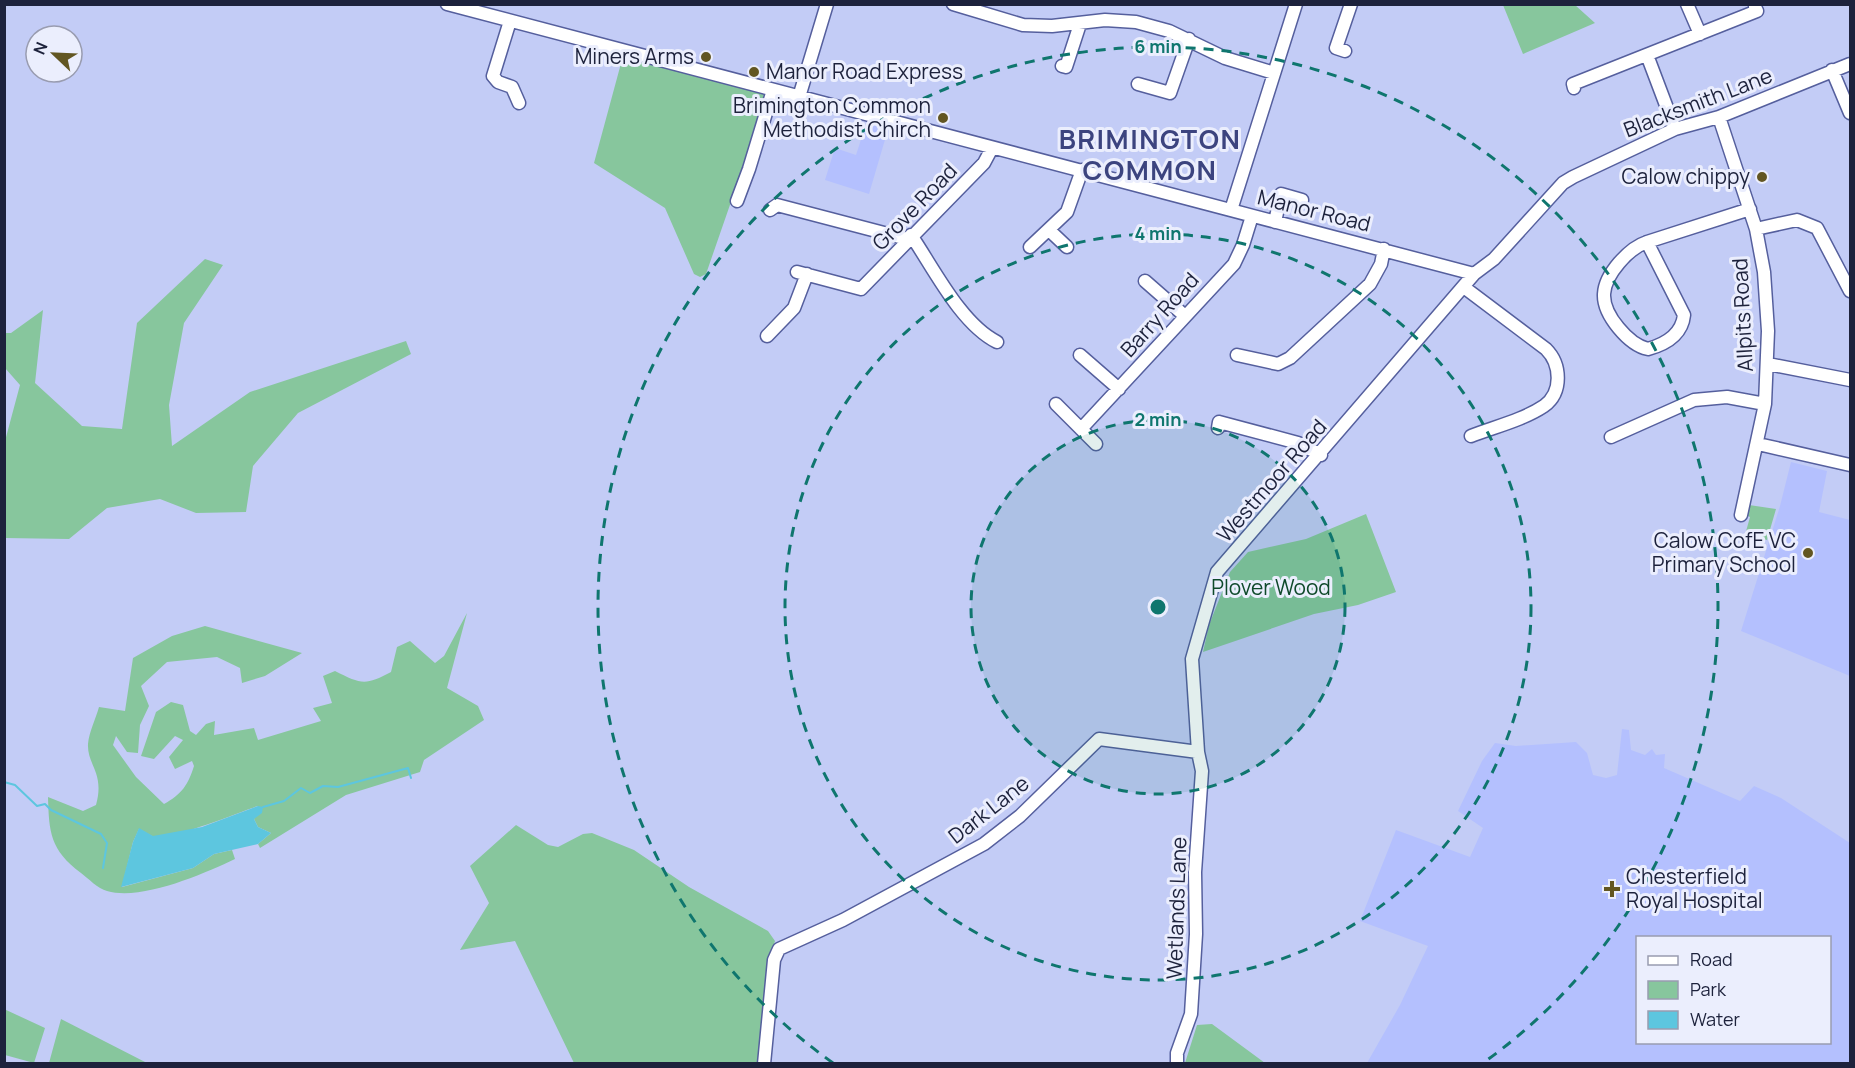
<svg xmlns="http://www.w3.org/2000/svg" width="1855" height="1068" viewBox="0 0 1855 1068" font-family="Manrope,sans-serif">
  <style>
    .built { fill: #b4c0fe; fill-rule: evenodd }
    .green { fill: #87c69d }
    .water { fill: #5dc6df }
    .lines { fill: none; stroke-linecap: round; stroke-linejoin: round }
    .stream { stroke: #5dc6df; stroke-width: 2 }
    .minor-casing { stroke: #555f9d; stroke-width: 15 }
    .minor { stroke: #fff; stroke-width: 12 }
    .ring { fill: none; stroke: #0f766e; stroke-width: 3; stroke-dasharray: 10 8 }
    .poi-dot { fill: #625622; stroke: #ebeefd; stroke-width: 2 }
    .labels { text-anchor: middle; stroke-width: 6; stroke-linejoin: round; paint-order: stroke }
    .poi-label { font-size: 21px; fill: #1d223c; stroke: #ebeefd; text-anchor: end }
    .street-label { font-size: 21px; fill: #1d223c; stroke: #ebeefd }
    .park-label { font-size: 21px; fill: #0f4a2b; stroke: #ebeefd }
    .district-label { font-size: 27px; font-weight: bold; letter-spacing: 1.5px; fill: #3c447f; stroke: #ebeefd }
    .centre { fill: #0f766e; stroke: #ebeefd; stroke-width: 3 }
    .ring-label { font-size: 18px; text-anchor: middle; font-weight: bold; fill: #0f766e; stroke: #ebeefd; stroke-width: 6; stroke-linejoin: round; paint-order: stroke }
  </style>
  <rect width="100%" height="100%" fill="#c3ccf6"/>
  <path class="built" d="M867 121 889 126 869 194 825 180 835 148 856 155Z
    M1791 462 1827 471 1819 512 1850 520V676L1741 631 1780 506Z
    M1622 729 1629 730 1631 750 1645 755 1652 749 1656 755 1665 754 1664 768 1740 801 1754 786 1781 798 1850 843V1063H1367L1400 1005 1428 946 1360 921 1396 830 1470 857 1483 828 1458 811 1482 761 1495 743 1516 746 1576 742 1587 753 1593 775 1606 778 1617 775ZM1638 938H1830V1042H1638Z"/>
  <path class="green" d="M1503 5H1575L1595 23 1523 54Z
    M623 56 764 93 767 98 706 274 700 277 694 274 665 208 594 163Z
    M205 259 223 265 184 323 169 405 172 446 250 392 406 341 411 354 298 413 253 466 246 512 196 513 160 499 107 508 69 539 5 538V441L20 385 5 368V333H11L43 310 35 383 82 426 122 429 137 323Z
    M1749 505 1776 509 1767 540 1745 535 1750 517 1746 515Z
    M1366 514 1396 592 1358 605 1314 614 1203 652 1209 625 1230 572 1248 552 1306 539Z
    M467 613 447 688 478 706 484 720 424 760 420 772 346 795 260 848 258 844 271 833 258 827 254 819 258 806C236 813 171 841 152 836 148 834 143 831 139 829L133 842 122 887 193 868 214 854 232 850 235 859C203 874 142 901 107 891 98 889 88 878 81 873 50 850 49 832 48 797L83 811 96 805C105 773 87 765 88 744 89 732 96 718 99 707L125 711 133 658 172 636 205 626 302 653 265 676 242 683 240 668 217 657 167 662 141 686 149 706 140 725 138 753 127 752 116 736 113 745 136 777 164 804C182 794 188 785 194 766L192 761 175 769 169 757 183 740 175 736 154 759 141 756 156 712 171 702 183 705 190 731 196 735 206 724 215 721 214 735 254 728 258 740 321 721 313 708 332 703 323 676 335 671C361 684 365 686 391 672L397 647 410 641 435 663 444 656Z
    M516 825 548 845 558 847 583 834 592 833 634 850 689 887 768 931 775 941 766 972 760 1063H574L515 941 460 950 489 903 470 866Z
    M4 1009 45 1028 34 1063 5 1055Z
    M61 1019 147 1063H49Z
    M1212 1024 1265 1063H1185L1197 1025Z"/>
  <path class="water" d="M258 806 263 807 262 813 254 819 258 827 271 833 258 844 214 854 193 868 121 887 133 842 139 828 153 836 202 827Z"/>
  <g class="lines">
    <path class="stream" d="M4 782 15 785 37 806 45 804 51 810 101 834 107 843 103 868
      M263 807 284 801 301 788 310 793 323 786 338 787 408 768 411 778"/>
    <g class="minor-casing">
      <path id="minor" d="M447 4 1474 274
        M953 4 1023 25 1052 26 1105 20 1136 22 1169 31 1225 58 1274 73
        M1687 4 1700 34
        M510 21 493 76 498 82 512 87 519 103
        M1345 51 1336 48 1351 4
        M1647 55 1675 129
        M1062 66 1066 67 1080 24
        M1832 70 1850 113
        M1138 84 1170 93 1189 39
        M1574 88 1573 84 1757 11 1755 7
        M799 97 827 4
        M1719 117 1756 229 1764 272 1768 331 1765 404 1741 515
        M737 201 749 169 773 90
        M770 210 777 205 907 239
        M1231 210 1296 4
        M1275 222 1281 194 1302 200
        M1756 229 1797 220 1817 228 1850 291
        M1049 230 1067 247
        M911 235C934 269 961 324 997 342
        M1647 242 1684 315C1682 334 1666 344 1648 349 1629 345 1603 315 1604 294 1605 274 1629 248 1647 242L1750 209
        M1030 247 1067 212 1082 170
        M797 272 861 289 984 163 992 148
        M1145 281 1185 316
        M1465 288 1546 349C1561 364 1563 392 1544 406 1523 420 1494 427 1471 436
        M767 336 794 308 807 274
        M1080 355 1119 389
        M1237 355 1278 364 1290 358 1370 284 1381 264 1384 249
        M1768 364 1850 380
        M1056 404 1096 444
        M1218 428 1219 422 1298 443 1321 455
        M1081 429 1234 264 1243 245 1252 216
        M1611 437 1694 400 1727 397 1765 404
        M1758 444 1850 465
        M764 1064 774 960 779 949 843 920 984 844 1020 816 1099 739 1198 752
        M1177 1064V1053L1191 1014 1196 934 1195 872 1202 771 1198 752 1192 659 1217 572 1474 274 1494 259 1563 183 1573 177 1675 129 1719 117 1850 64"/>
    </g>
    <use href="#minor" class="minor"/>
  </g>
  <circle cx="1158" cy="607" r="187" fill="#0f766e" fill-opacity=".12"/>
  <g class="ring">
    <circle cx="1158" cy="607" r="187"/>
    <circle cx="1158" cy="607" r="373"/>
    <path d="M833 1063A560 560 0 1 1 1483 1063"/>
  </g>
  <g class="poi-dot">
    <circle cx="706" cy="57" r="6"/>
    <circle cx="754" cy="72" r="6"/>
    <circle cx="943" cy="118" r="6"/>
    <circle cx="1762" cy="177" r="6"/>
    <circle cx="1808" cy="553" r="6"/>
    <path d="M1609 880h6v6h6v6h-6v6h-6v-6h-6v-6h6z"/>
  </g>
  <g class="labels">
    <g class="poi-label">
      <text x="694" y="64">Miners Arms</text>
      <text x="766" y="79" text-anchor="start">Manor Road Express</text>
      <text x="931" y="113">Brimington Common<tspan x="931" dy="24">Methodist Chirch</tspan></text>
      <text x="1750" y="184">Calow chippy</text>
      <text x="1796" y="548">Calow CofE VC<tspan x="1796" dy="24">Primary School</tspan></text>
      <text x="1626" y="884" text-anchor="start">Chesterfield<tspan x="1626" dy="24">Royal Hospital</tspan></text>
    </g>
    <g class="street-label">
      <text transform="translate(1698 103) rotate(-21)" y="7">Blacksmith Lane</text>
      <text transform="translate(915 207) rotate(-46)" y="7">Grove Road</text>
      <text transform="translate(1314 211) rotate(14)" y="7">Manor Road</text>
      <text transform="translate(1160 315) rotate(-48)" y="7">Barry Road</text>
      <text transform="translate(1743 315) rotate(-93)" y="7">Allpits Road</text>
      <text transform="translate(1272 481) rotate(-49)" y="7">Westmoor Road</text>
      <text transform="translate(989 810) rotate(-38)" y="7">Dark Lane</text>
      <text transform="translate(1177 908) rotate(-88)" y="7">Wetlands Lane</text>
    </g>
    <g class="park-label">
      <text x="1271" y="595">Plover Wood</text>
    </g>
    <g class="district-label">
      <text x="1150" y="149">BRIMINGTON<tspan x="1150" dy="31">COMMON</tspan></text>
    </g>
  </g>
  <circle cx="1158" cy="607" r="9" class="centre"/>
  <g class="ring-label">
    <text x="1158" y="53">6 min</text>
    <text x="1158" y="240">4 min</text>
    <text x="1158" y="426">2 min</text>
  </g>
  <rect width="1855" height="1068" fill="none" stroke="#1d223c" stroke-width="12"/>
  <rect x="1636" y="936" width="195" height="108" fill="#ebeefd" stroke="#999cb0" stroke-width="1.5"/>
  <rect x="1648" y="956" width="30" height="9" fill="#ffffff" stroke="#999cb0" stroke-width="1.5"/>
  <text x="1690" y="966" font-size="18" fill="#1d223c">Road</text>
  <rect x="1648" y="981" width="30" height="18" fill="#87c69d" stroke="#999cb0" stroke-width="1.5"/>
  <text x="1690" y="996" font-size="18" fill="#1d223c">Park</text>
  <rect x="1648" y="1011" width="30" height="18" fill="#5dc6df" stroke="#999cb0" stroke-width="1.5"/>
  <text x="1690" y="1026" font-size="18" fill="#1d223c">Water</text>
  <g transform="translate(54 54) rotate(293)"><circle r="28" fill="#ebeefd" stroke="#999cb0" stroke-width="1.5"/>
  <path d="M0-4.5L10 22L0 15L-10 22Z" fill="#625622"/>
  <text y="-9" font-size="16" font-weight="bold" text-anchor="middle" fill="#1d223c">N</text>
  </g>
</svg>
